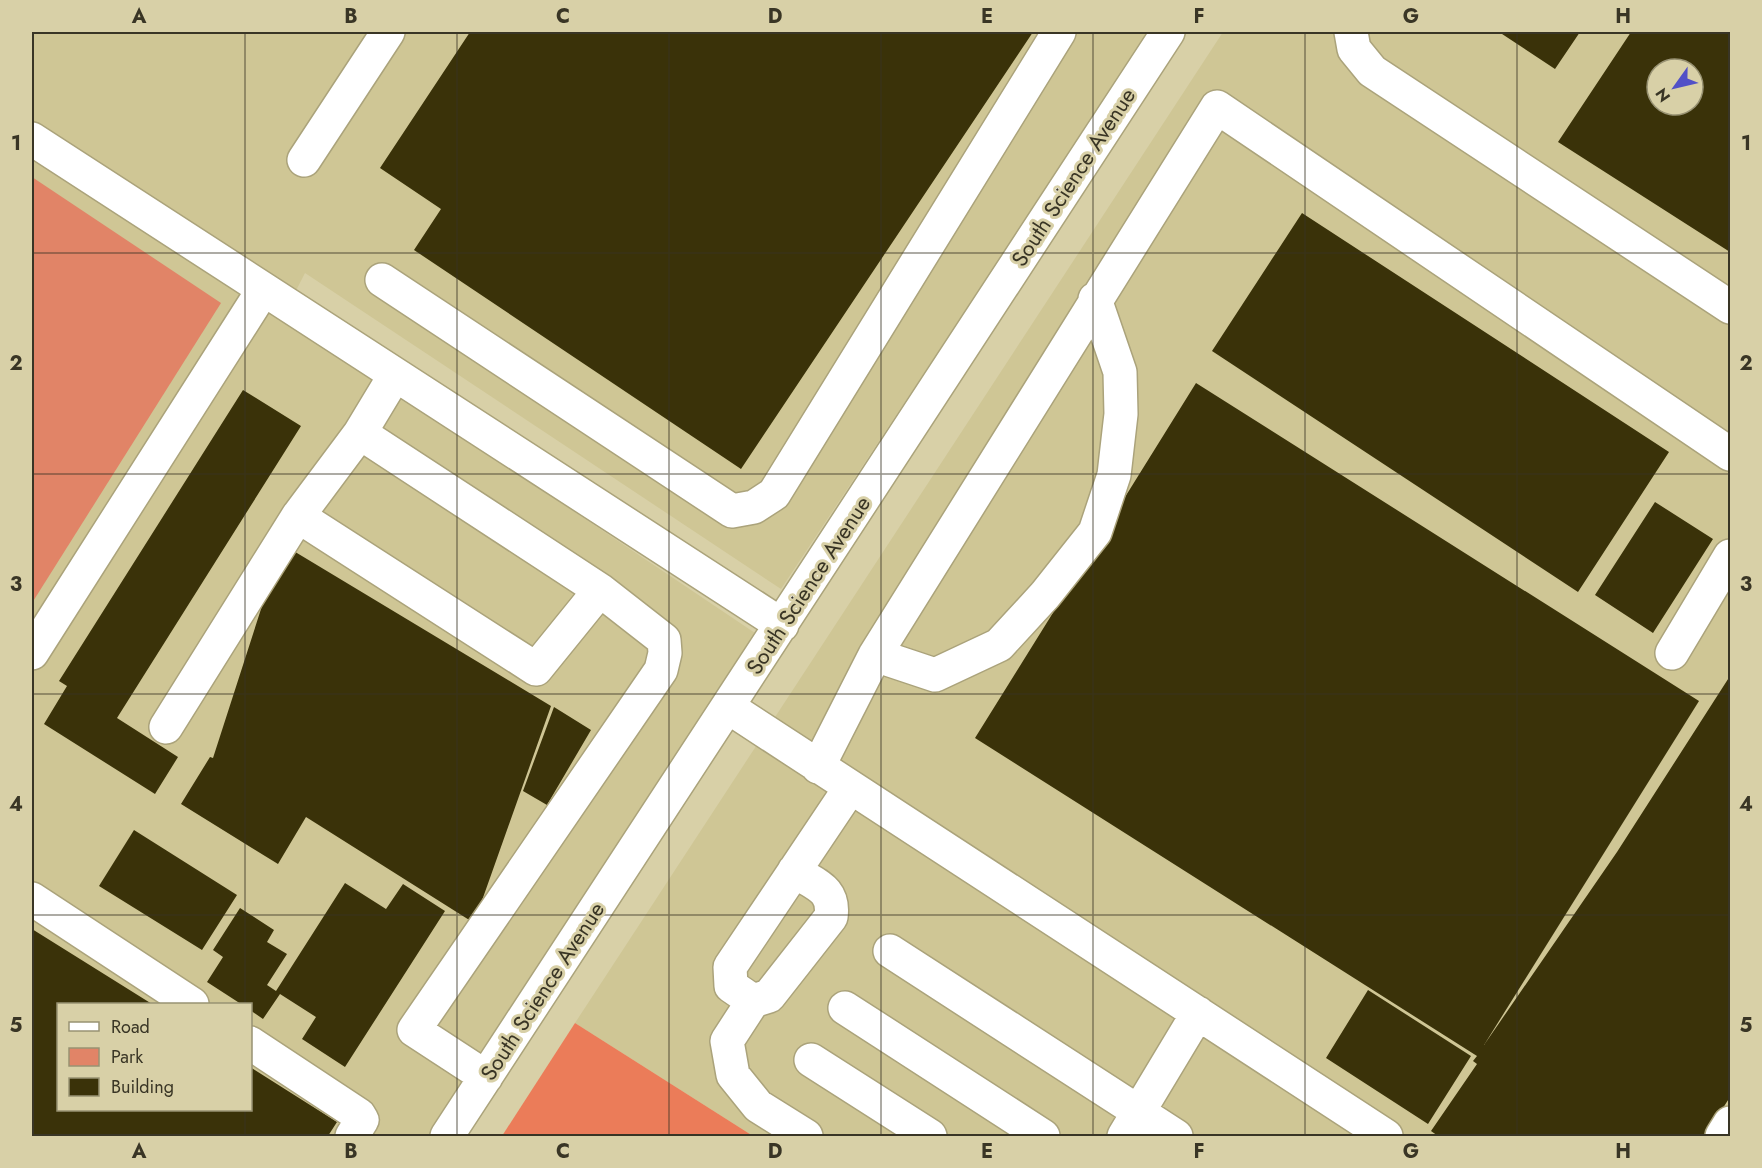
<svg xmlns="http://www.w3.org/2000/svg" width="1762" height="1168" viewBox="0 0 1762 1168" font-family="Jost,sans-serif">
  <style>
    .built { fill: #cfc695; fill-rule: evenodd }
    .green { fill: #e18467 }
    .forest { fill: #eb7c59 }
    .building { fill: #3a3209; fill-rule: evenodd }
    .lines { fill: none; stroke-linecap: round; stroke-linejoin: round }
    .minor-casing { stroke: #aba37b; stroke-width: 36 }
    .minor { stroke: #fff; stroke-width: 33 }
    .grid { fill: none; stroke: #393525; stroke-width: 1.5; stroke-opacity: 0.55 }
    .labels { text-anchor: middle; stroke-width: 6; stroke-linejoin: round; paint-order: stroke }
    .street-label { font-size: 22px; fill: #393525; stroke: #d8d0a7 }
    .neatline { fill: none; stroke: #393525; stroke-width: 2 }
    .grid-label { font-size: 20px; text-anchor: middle; font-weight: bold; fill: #393525 }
  </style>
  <rect width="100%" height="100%" fill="#d8d0a7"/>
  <path class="built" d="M32 32H1150L781 589 305 273 283 316 758 635 429 1136H32ZM58 1004H250V1110H58Z
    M1223 32H1730V1136H753L575 1023ZM1657 69H1693V105H1657Z"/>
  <path class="green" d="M32 177 221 303 32 603Z"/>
  <path class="forest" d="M575 1023 753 1136H502Z"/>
  <path class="building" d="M470 32H1033L741 469 414 250 441 209 380 168Z
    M1499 32H1580L1555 69Z
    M1631 32H1730V252L1558 142ZM1657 69H1693V105H1657Z
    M1302 213 1669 452 1578 592 1212 351Z
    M1196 383 1699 701 1484 1045 1617 852 1730 676V1097L1705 1136H1438L1431 1131 1477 1064 1473 1061 1477 1056 975 738Z
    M243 390 301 426 117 718 178 757 155 794 44 724 67 686 59 681Z
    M1655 502 1713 539 1653 633 1595 595Z
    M282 544 551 706 474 923 306 817 278 864 181 804 210 757 213 758Z
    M554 707 591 730 547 805 523 791Z
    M134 830 237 895 202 950 99 886Z
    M345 883 386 909 403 884 445 911 345 1067 302 1039 316 1017 280 994 263 1019 250 1010V1004H241L207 982 223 957 213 950 240 908 274 930 267 942 287 954 267 985 276 991Z
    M32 929 152 1004H58V1110H250V1067L337 1122 328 1136H32Z
    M1368 990 1471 1056 1428 1124 1326 1058Z"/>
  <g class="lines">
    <g class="minor-casing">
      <path id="minor" d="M1351 32 1354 49 1372 71 1730 307
        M32 139 782 625
        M304 160 388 32
        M382 280 732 511 754 507 774 494 1059 32
        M395 375 360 433 600 590
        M298 516 360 433
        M32 653 263 290
        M1672 653 1730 556
        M875 655 935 675 999 645 1045 595 1095 532 1114 475 1121 414 1120 372 1095 299
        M728 707 1386 1136
        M166 727 298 516 536 669 600 590 664 640 665 653 661 670 414 1030 486 1077
        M818 767 875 655 1217 107 1730 454
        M794 871C816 885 835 889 831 917L769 996 753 1001 731 986 730 967 850 788
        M32 899 192 1004
        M890 951 1176 1136
        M753 1001 727 1041 733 1075 758 1106 806 1136
        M845 1008 1043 1136
        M250 1043 359 1115 362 1120 352 1136
        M811 1060 930 1136
        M447 1136 1168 32
        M1124 1136 1198 1013
        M1722 1136 1730 1123"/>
    </g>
    <use href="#minor" class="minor"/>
  </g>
  <path class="grid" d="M245 32V1004M457 32V1136M669 32V1136M881 32V1136M1093 32V1136M1305 32V1136M1517 32V1136M32 253H1730M32 474H1730M32 694H1730M32 915H1730M245 1110V1136"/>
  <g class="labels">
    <g class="street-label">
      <text transform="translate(1073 177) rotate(-57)" y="8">South Science Avenue</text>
      <text transform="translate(808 585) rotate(-57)" y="8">South Science Avenue</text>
      <text transform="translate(542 991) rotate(-57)" y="8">South Science Avenue</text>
    </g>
  </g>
  <rect width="1762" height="1168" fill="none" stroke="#d8d0a7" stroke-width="66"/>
  <rect x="57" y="1003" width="195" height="108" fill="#d8d0a7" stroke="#989273" stroke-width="1.5"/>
  <rect x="69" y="1022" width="30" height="9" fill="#ffffff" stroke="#989273" stroke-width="1.5"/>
  <text x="111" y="1033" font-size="18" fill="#393525">Road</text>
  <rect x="69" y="1048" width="30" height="18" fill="#e18467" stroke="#989273" stroke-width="1.5"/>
  <text x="111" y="1063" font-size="18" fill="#393525">Park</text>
  <rect x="69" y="1078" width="30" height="18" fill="#3a3209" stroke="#989273" stroke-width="1.5"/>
  <text x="111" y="1093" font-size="18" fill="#393525">Building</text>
  <g transform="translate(1675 87) rotate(236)"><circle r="28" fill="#d8d0a7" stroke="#989273" stroke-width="1.5"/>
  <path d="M0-4.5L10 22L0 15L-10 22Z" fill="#5150c7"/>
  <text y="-9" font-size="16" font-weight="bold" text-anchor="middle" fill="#393525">N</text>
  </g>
  <rect x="33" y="33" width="1696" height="1102" class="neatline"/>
  <g class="grid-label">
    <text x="139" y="23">A</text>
    <text x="351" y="23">B</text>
    <text x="563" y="23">C</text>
    <text x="775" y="23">D</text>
    <text x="987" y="23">E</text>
    <text x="1199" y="23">F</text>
    <text x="1411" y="23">G</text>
    <text x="1623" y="23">H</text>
    <text x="16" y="150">1</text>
    <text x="1746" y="150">1</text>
    <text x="16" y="370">2</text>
    <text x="1746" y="370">2</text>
    <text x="16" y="591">3</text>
    <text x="1746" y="591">3</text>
    <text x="16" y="811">4</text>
    <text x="1746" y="811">4</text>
    <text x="16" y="1032">5</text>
    <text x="1746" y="1032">5</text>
    <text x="139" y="1158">A</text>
    <text x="351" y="1158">B</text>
    <text x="563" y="1158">C</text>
    <text x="775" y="1158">D</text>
    <text x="987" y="1158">E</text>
    <text x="1199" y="1158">F</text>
    <text x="1411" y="1158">G</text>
    <text x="1623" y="1158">H</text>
  </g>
</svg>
